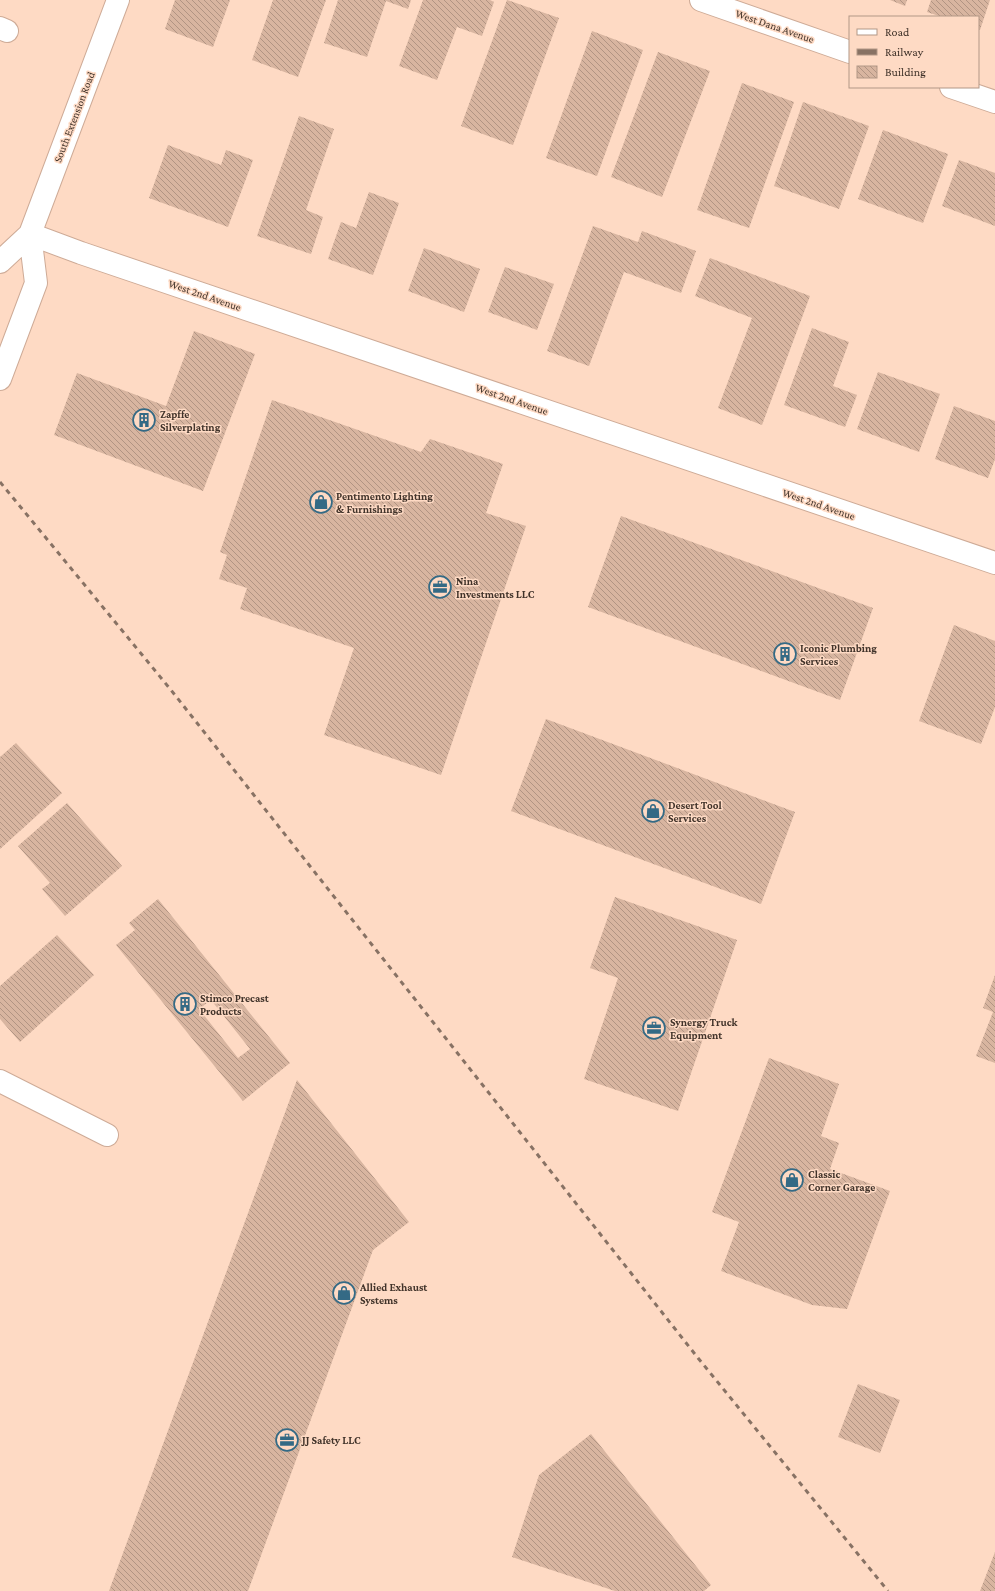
<svg xmlns="http://www.w3.org/2000/svg" width="995" height="1591" viewBox="0 0 995 1591" font-family="'Crimson Pro',serif">
  <style>
    .building { fill: url(#building-back-hatch); fill-rule: evenodd }
    .lines { fill: none; stroke-linecap: round; stroke-linejoin: round }
    .minor-casing { stroke: #ceab97; stroke-width: 24 }
    .minor { stroke: #fff; stroke-width: 22 }
    .rail { stroke: #887264; stroke-width: 3; stroke-dasharray: 5 5; stroke-linecap: butt }
    .labels { text-anchor: middle; stroke-width: 3; stroke-linejoin: round; paint-order: stroke }
    .street-label { font-size: 11px; fill: #41332a; stroke: #fedac4 }
    .poi-label { font-size: 11px; font-weight: bold; fill: #41332a; stroke: #fedac4; text-anchor: start }
  </style>
  <defs>
    <pattern id="building-back-hatch" width="6" height="6" patternUnits="userSpaceOnUse"><rect width="6" height="6" fill="#d8b5a0"/><path d="M-1 5l2 2M0 0l6 6M5-1l2 2" fill="none" stroke="#b19483"/></pattern>
  </defs>
  <rect width="100%" height="100%" fill="#fedac4"/>
  <path class="building" d="M175 0H230L213 47 165 29Z
    M273 0H326L298 77 252 60Z
    M338 0H411L408 9 386 1 367 57 324 43Z
    M423 0H490L494 2 482 36 457 27 437 80 399 66Z
    M507 0 559 18 513 145 461 126Z
    M890 0H907L905 6Z
    M931 0H990L980 30H978V17H942L927 12Z
    M592 31 643 50 597 176 546 158Z
    M658 52 710 71 662 197 611 177Z
    M742 83 794 102 749 228 697 210Z
    M803 102 869 126 839 209 774 186Z
    M299 116 334 129 306 210 323 217 311 254 257 236Z
    M883 130 948 154 923 223 858 199Z
    M168 145 221 165 226 150 253 160 228 227 149 198Z
    M959 160 995 173V226L942 206Z
    M369 192 399 203 373 275 328 259 341 222 356 228Z
    M593 226 638 242 642 231 696 251 681 293 624 272 589 366 547 351Z
    M424 248 480 269 464 312 408 291Z
    M710 258 810 296 762 425 718 408 752 318 695 296Z
    M505 267 554 284 537 330 488 312Z
    M812 328 849 342 833 386 857 395 845 427 784 405Z
    M194 331 255 354 203 491 54 435 77 373 166 406Z
    M878 372 940 394 919 452 857 429Z
    M272 400 421 452 430 439 503 464 486 513 526 526 441 775 324 735 354 648 240 609 247 588 219 579 227 555 220 552Z
    M954 406 995 421V459L988 478 935 459Z
    M621 516 873 608 840 700 588 607Z
    M954 625 995 641V707L981 744 919 721Z
    M546 719 795 812 761 904 511 811Z
    M16 743 62 793 0 849V757Z
    M67 803 122 866 65 916 42 889 50 883 18 846Z
    M615 897 737 940 678 1111 584 1079 618 978 590 968Z
    M158 899 290 1063 243 1101 116 945 135 930 129 923ZM211 1000 250 1049 238 1058 199 1009Z
    M57 935 94 975 20 1042 0 1019V986Z
    M995 975V1063L976 1056 993 1012 983 1008Z
    M769 1058 839 1084 821 1136 839 1143 830 1169 890 1191 847 1309 812 1305 721 1271 739 1222 712 1212Z
    M297 1080 409 1222 373 1250 248 1591H109Z
    M858 1384 900 1400 880 1453 838 1437Z
    M591 1434 711 1585 704 1591H615L512 1557 539 1475Z
    M995 1552V1591H980Z"/>
  <g class="lines">
    <g class="minor-casing">
      <path id="minor" d="M701 0 850 52
        M0 28 7 31
        M951 87 995 102
        M30 234 81 253 995 563
        M0 262 30 234 118 0
        M0 379 36 283 30 234
        M0 1081 107 1135"/>
    </g>
    <use href="#minor" class="minor"/>
    <path class="rail" d="M0 482 171 690 698 1358 888 1591"/>
  </g>
  <defs>
    <g id="building-ring" transform="scale(1.15)"><circle r="9.5" fill="#fedac4" stroke="#346a85" stroke-width="1.5"/><path d="M-4-6H4V6H1V3H-1V6H-4ZM-2.5-4.3h1.7v1.8h-1.7ZM.8-4.3h1.7v1.8H.8ZM-2.5-1h1.7V.8h-1.7ZM.8-1h1.7V.8H.8Z" fill="#346a85"/></g>
    <g id="shop-ring" transform="scale(1.15)"><circle r="9.5" fill="#fedac4" stroke="#346a85" stroke-width="1.5"/><path d="M-5-2.5h2.3a2.7 3.5 0 0 1 5.4 0H5L5.5 6h-11ZM-1.5-2.5h3a1.5 2.3 0 0 0-3 0Z" fill="#346a85"/></g>
    <g id="office-ring" transform="scale(1.15)"><circle r="9.5" fill="#fedac4" stroke="#346a85" stroke-width="1.5"/><path d="M-6-3h4V-5.5h4V-3h4V5H-6ZM-1-4.5V-3h2v-1.5ZM-6 0V1H6V0Z" fill="#346a85"/></g>
  </defs>
  <g fill-rule="evenodd">
    <use href="#building-ring" x="144" y="420"/>
    <use href="#shop-ring" x="321" y="502"/>
    <use href="#office-ring" x="440" y="587"/>
    <use href="#building-ring" x="785" y="654"/>
    <use href="#shop-ring" x="653" y="811"/>
    <use href="#building-ring" x="185" y="1004"/>
    <use href="#office-ring" x="654" y="1028"/>
    <use href="#shop-ring" x="792" y="1180"/>
    <use href="#shop-ring" x="344" y="1293"/>
    <use href="#office-ring" x="287" y="1440"/>
  </g>
  <g class="labels">
    <g class="street-label">
      <text transform="translate(775 26) rotate(19)" y="4">West Dana Avenue</text>
      <text transform="translate(74 117) rotate(-69)" y="4">South Extension Road</text>
      <text transform="translate(205 295) rotate(19)" y="4">West 2nd Avenue</text>
      <text transform="translate(512 399) rotate(19)" y="4">West 2nd Avenue</text>
      <text transform="translate(819 504) rotate(19)" y="4">West 2nd Avenue</text>
    </g>
    <g class="poi-label">
      <text x="160" y="418">Zapffe<tspan x="160" dy="13">Silverplating</tspan></text>
      <text x="336" y="500">Pentimento Lighting<tspan x="336" dy="13">&amp; Furnishings</tspan></text>
      <text x="456" y="585">Nina<tspan x="456" dy="13">Investments LLC</tspan></text>
      <text x="800" y="652">Iconic Plumbing<tspan x="800" dy="13">Services</tspan></text>
      <text x="668" y="809">Desert Tool<tspan x="668" dy="13">Services</tspan></text>
      <text x="200" y="1002">Stimco Precast<tspan x="200" dy="13">Products</tspan></text>
      <text x="670" y="1026">Synergy Truck<tspan x="670" dy="13">Equipment</tspan></text>
      <text x="808" y="1178">Classic<tspan x="808" dy="13">Corner Garage</tspan></text>
      <text x="360" y="1291">Allied Exhaust<tspan x="360" dy="13">Systems</tspan></text>
      <text x="302" y="1444">JJ Safety LLC</text>
    </g>
  </g>
  <rect x="849" y="16" width="130" height="72" fill="#fedac4" stroke="#b29786"/>
  <rect x="857" y="29" width="20" height="6" fill="#ffffff" stroke="#b29786"/>
  <text x="885" y="36" font-size="12" fill="#41332a">Road</text>
  <rect x="857" y="49" width="20" height="6" fill="#887264" stroke="#b29786"/>
  <text x="885" y="56" font-size="12" fill="#41332a">Railway</text>
  <rect x="857" y="66" width="20" height="12" fill="url(#building-back-hatch)" stroke="#b29786"/>
  <text x="885" y="76" font-size="12" fill="#41332a">Building</text>
</svg>
